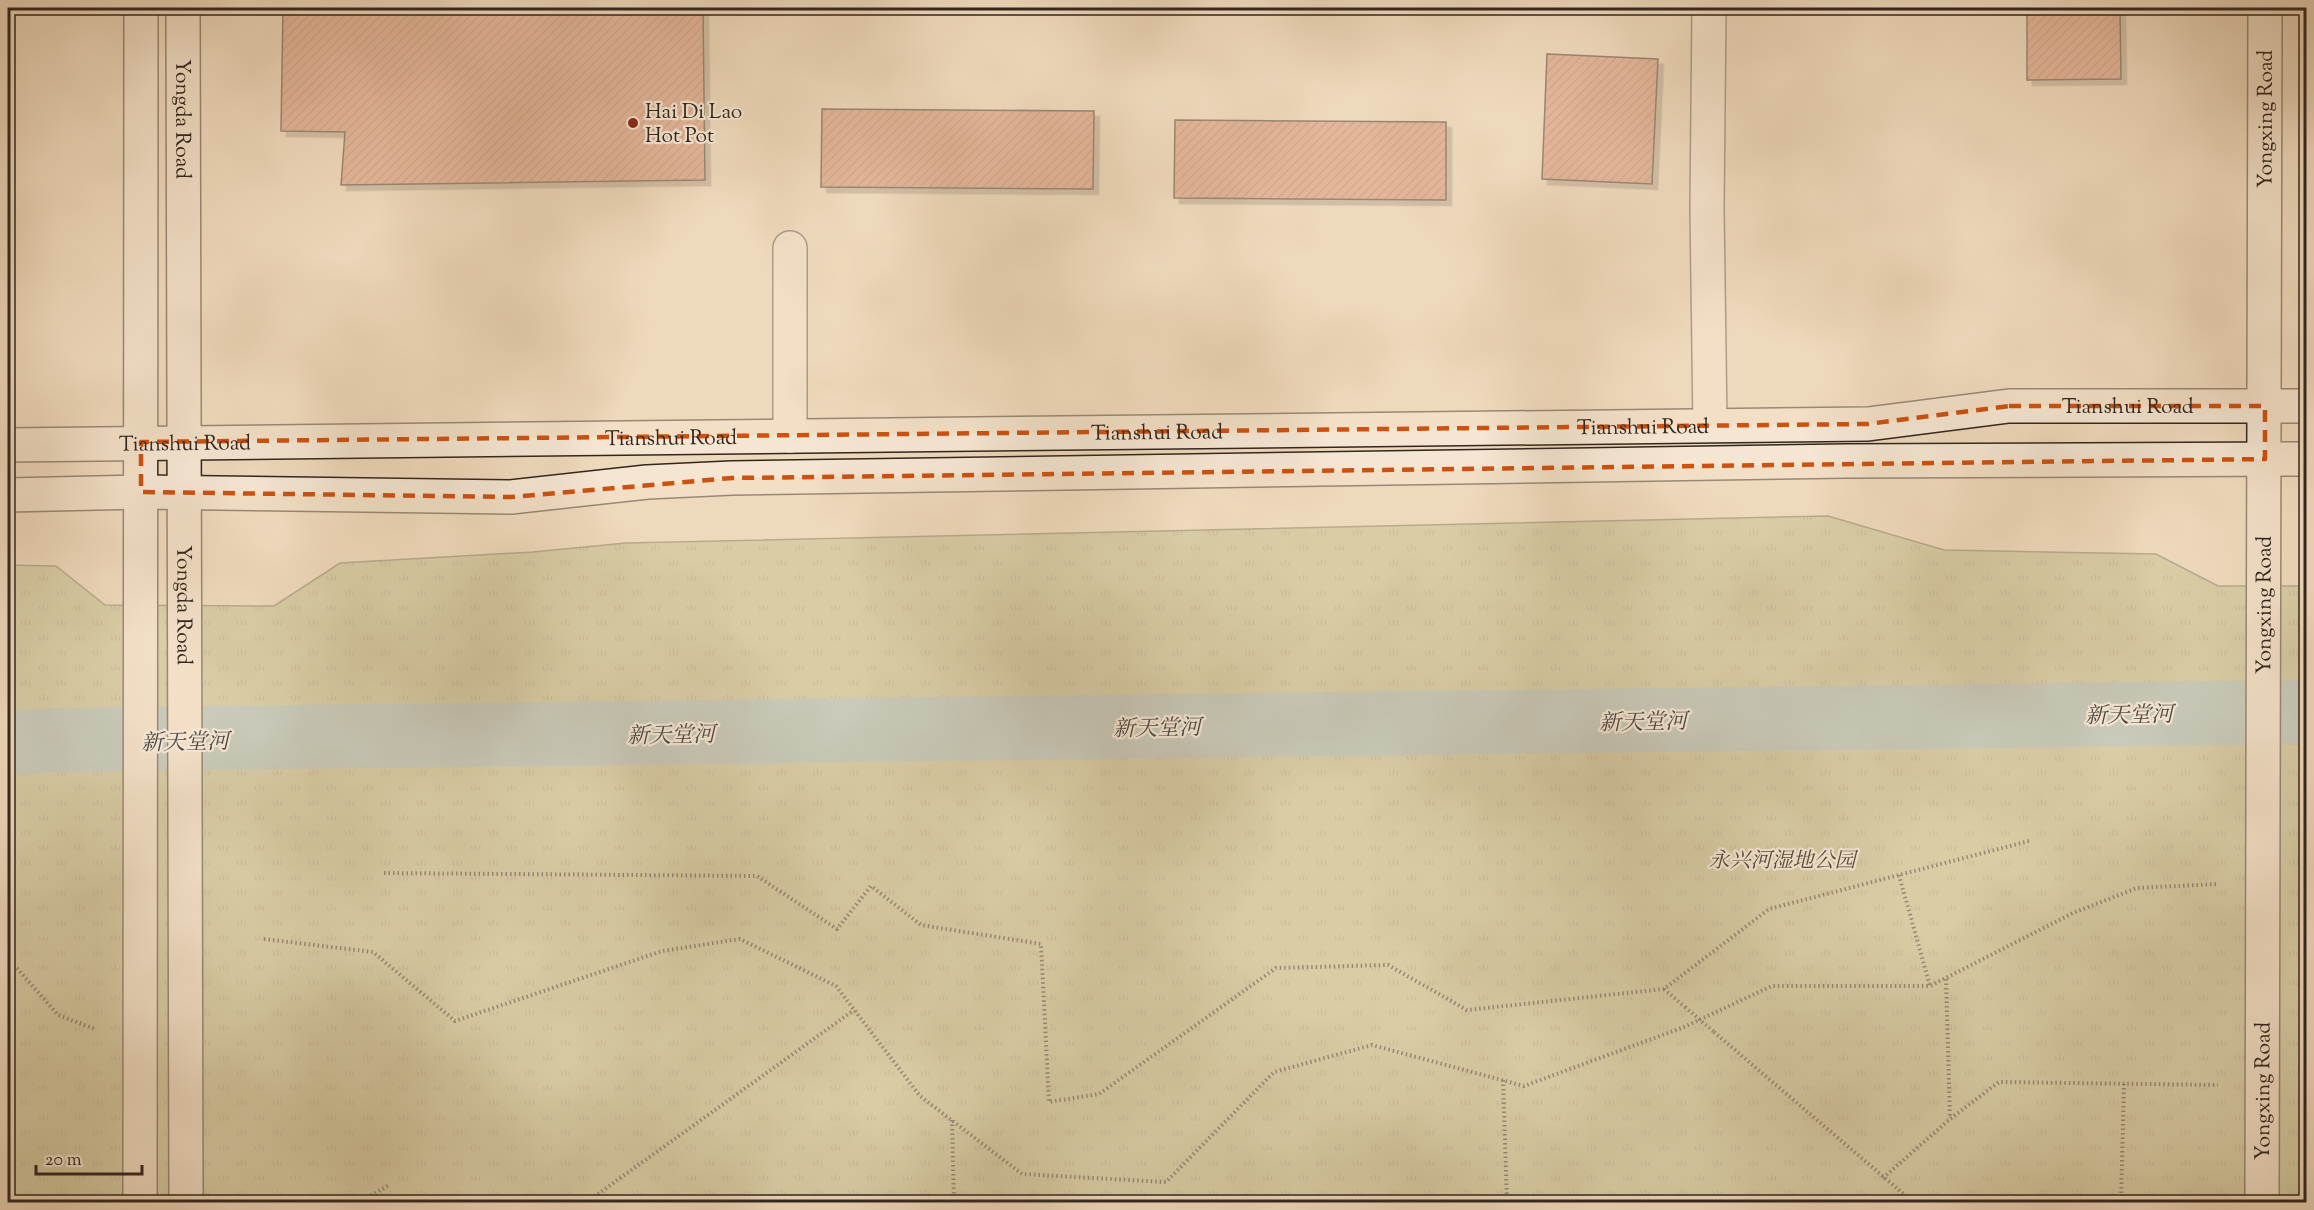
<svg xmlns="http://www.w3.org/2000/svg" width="2314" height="1210" viewBox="0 0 2314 1210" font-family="'Sorts Mill Goudy','Noto Serif SC',serif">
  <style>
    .grass { fill: url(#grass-tufts); stroke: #787256; stroke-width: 1.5 }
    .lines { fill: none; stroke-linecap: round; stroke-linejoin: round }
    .river { stroke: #9cb9b9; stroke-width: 64 }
    .building { fill: url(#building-hatch); stroke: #32261f; stroke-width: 1.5; filter: url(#shadow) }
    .street-casing { stroke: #615346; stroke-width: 36 }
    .secondary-casing { stroke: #32261f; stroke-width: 36 }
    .path { stroke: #32261f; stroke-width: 4; stroke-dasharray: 1.5 3; stroke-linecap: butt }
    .street { stroke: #f5e6d3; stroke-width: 33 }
    .secondary { stroke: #f5e6d3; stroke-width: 33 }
    .path-bridge { stroke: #32261f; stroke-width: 4; stroke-dasharray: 1.5 3; stroke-linecap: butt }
    .marked { fill: none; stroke: #cd510f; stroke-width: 4.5; stroke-dasharray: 12 8; stroke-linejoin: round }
    .poi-dot { fill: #8f2418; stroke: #f5e6d3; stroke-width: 2 }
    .labels { text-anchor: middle; stroke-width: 4.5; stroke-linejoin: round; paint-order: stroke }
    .poi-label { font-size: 21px; fill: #32261f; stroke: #f5e6d3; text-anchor: start }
    .street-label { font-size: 21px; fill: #32261f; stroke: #f5e6d3 }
    .park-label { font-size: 21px; font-style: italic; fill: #554c3a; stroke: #f5e6d3 }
    .water-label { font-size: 22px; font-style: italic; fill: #4c4b46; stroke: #f5e6d3 }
  </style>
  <defs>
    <pattern id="grass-tufts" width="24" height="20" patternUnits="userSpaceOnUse" patternTransform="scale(1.5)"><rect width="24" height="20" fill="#bfbe8d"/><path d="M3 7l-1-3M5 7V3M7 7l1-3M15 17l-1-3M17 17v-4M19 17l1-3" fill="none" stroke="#a5a379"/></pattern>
    <pattern id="building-hatch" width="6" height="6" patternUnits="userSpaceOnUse" patternTransform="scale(1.5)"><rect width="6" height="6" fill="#d98d70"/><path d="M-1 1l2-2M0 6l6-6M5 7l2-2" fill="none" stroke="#b1735b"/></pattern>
    <filter id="shadow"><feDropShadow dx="5.5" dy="5.5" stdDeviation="0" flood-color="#0004"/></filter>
  </defs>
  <rect width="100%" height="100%" fill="#efd9bc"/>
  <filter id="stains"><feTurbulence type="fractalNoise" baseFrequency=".00333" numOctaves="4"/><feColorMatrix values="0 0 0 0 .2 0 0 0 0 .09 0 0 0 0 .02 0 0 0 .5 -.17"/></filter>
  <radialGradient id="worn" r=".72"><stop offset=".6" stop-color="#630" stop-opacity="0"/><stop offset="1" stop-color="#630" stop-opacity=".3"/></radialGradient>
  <path class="grass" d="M1828 516 1944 550 2156 554 2218 586H2306V1202H8V565L56 566 105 605 274 606 340 563 533 552 626 543Z"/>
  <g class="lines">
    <path class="river" d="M8 743 52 740 2306 712"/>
  </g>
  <path class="building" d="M283 8H703L705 180 341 185 345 132 281 131Z
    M2027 8H2120L2121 79 2027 80Z
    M1547 54 1658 59 1652 184 1542 179Z
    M822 109 1094 111 1093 189 821 187Z
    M1175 120 1446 122V200L1174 198Z"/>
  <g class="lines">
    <g class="street-casing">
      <path id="street" d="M1709 8 1707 209 1710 425H1712
        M790 248V436"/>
    </g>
    <g class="secondary-casing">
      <g id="secondary">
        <path id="s1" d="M183 8 186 1202"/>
        <path id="s2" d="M8 445 1868 424 2009 406H2306"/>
        <path d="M8 495 141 492 511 497 647 482 732 478 1846 461 2306 459"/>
        <path d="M140 1202 141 8"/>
        <path id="s3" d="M2262 1202 2265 8"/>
      </g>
    </g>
    <path class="path" d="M384 873 757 876 837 929 871 886 921 925 1041 944 1049 1102 1099 1094 1276 968 1388 965 1467 1010 1664 989 1769 909 2029 841
      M1899 875 1930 986
      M264 939 373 952 455 1021 662 951 740 939 836 986 920 1096 1022 1174 1166 1182 1274 1072 1372 1045 1524 1086 1684 1027 1772 986H1930L2073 913 2137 888 2218 884
      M8 958 58 1015 95 1029
      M1946 979 1950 1118
      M1664 989 1685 1007
      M1714 1032 1913 1202
      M1503 1080 1507 1202
      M952 1120 954 1202
      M1883 1178 1950 1119 1999 1082 2218 1085
      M359 1202 389 1185
      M587 1202 854 1010
      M2121 1202 2124 1084"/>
    <use href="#street" class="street"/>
    <use href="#secondary" class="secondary"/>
    <path class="path-bridge" d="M1685 1007 1714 1032"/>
  </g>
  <path d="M0 0H2314V1210H0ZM2009 406H2265V459L732 478 511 497 141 492V442L1868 424Z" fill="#efd9bc" fill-opacity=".55" fill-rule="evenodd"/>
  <path class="marked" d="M2009 406H2265V459L732 478 511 497 141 492V442L1868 424Z"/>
  <circle class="poi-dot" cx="633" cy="123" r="6"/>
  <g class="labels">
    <g class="poi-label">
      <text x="645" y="118">Hai Di Lao<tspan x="645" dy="24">Hot Pot</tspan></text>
    </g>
    <g class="street-label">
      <text dy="7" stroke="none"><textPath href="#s1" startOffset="111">Yongda Road</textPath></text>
      <text dy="7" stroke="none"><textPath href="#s3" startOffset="1083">Yongxing Road</textPath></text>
      <text dy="7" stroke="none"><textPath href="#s2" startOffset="2121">Tianshui Road</textPath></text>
      <text dy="7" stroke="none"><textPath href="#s2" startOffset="1635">Tianshui Road</textPath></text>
      <text dy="7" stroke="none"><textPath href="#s2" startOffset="1149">Tianshui Road</textPath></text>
      <text dy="7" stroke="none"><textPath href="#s2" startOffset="663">Tianshui Road</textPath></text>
      <text dy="7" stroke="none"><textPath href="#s2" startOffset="177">Tianshui Road</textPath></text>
      <text dy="7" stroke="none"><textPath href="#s1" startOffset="597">Yongda Road</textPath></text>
      <text dy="7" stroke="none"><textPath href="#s3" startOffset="597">Yongxing Road</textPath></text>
      <text dy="7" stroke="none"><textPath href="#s3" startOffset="111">Yongxing Road</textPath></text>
    </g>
    <g class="park-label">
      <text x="1782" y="867">永兴河湿地公园</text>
    </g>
    <g class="water-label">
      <text transform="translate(2129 714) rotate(-1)" y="8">新天堂河</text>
      <text transform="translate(1643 721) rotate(-1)" y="8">新天堂河</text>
      <text transform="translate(1157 727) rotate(-1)" y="8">新天堂河</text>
      <text transform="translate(671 734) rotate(-1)" y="8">新天堂河</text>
      <text transform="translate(185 741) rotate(-1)" y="8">新天堂河</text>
    </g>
  </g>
  <rect width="2314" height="1210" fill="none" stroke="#efd9bc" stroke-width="30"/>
  <rect x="9" y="9" width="2296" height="1192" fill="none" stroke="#32261f" stroke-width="3"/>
  <rect x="15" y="15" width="2284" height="1180" fill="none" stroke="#32261f" stroke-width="1.5"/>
  <path d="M36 1165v9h106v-9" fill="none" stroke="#32261f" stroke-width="3"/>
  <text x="45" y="1165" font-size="18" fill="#32261f" stroke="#f5e6d3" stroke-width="4.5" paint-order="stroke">20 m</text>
  <rect width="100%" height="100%" filter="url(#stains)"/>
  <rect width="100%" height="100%" fill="url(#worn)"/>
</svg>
